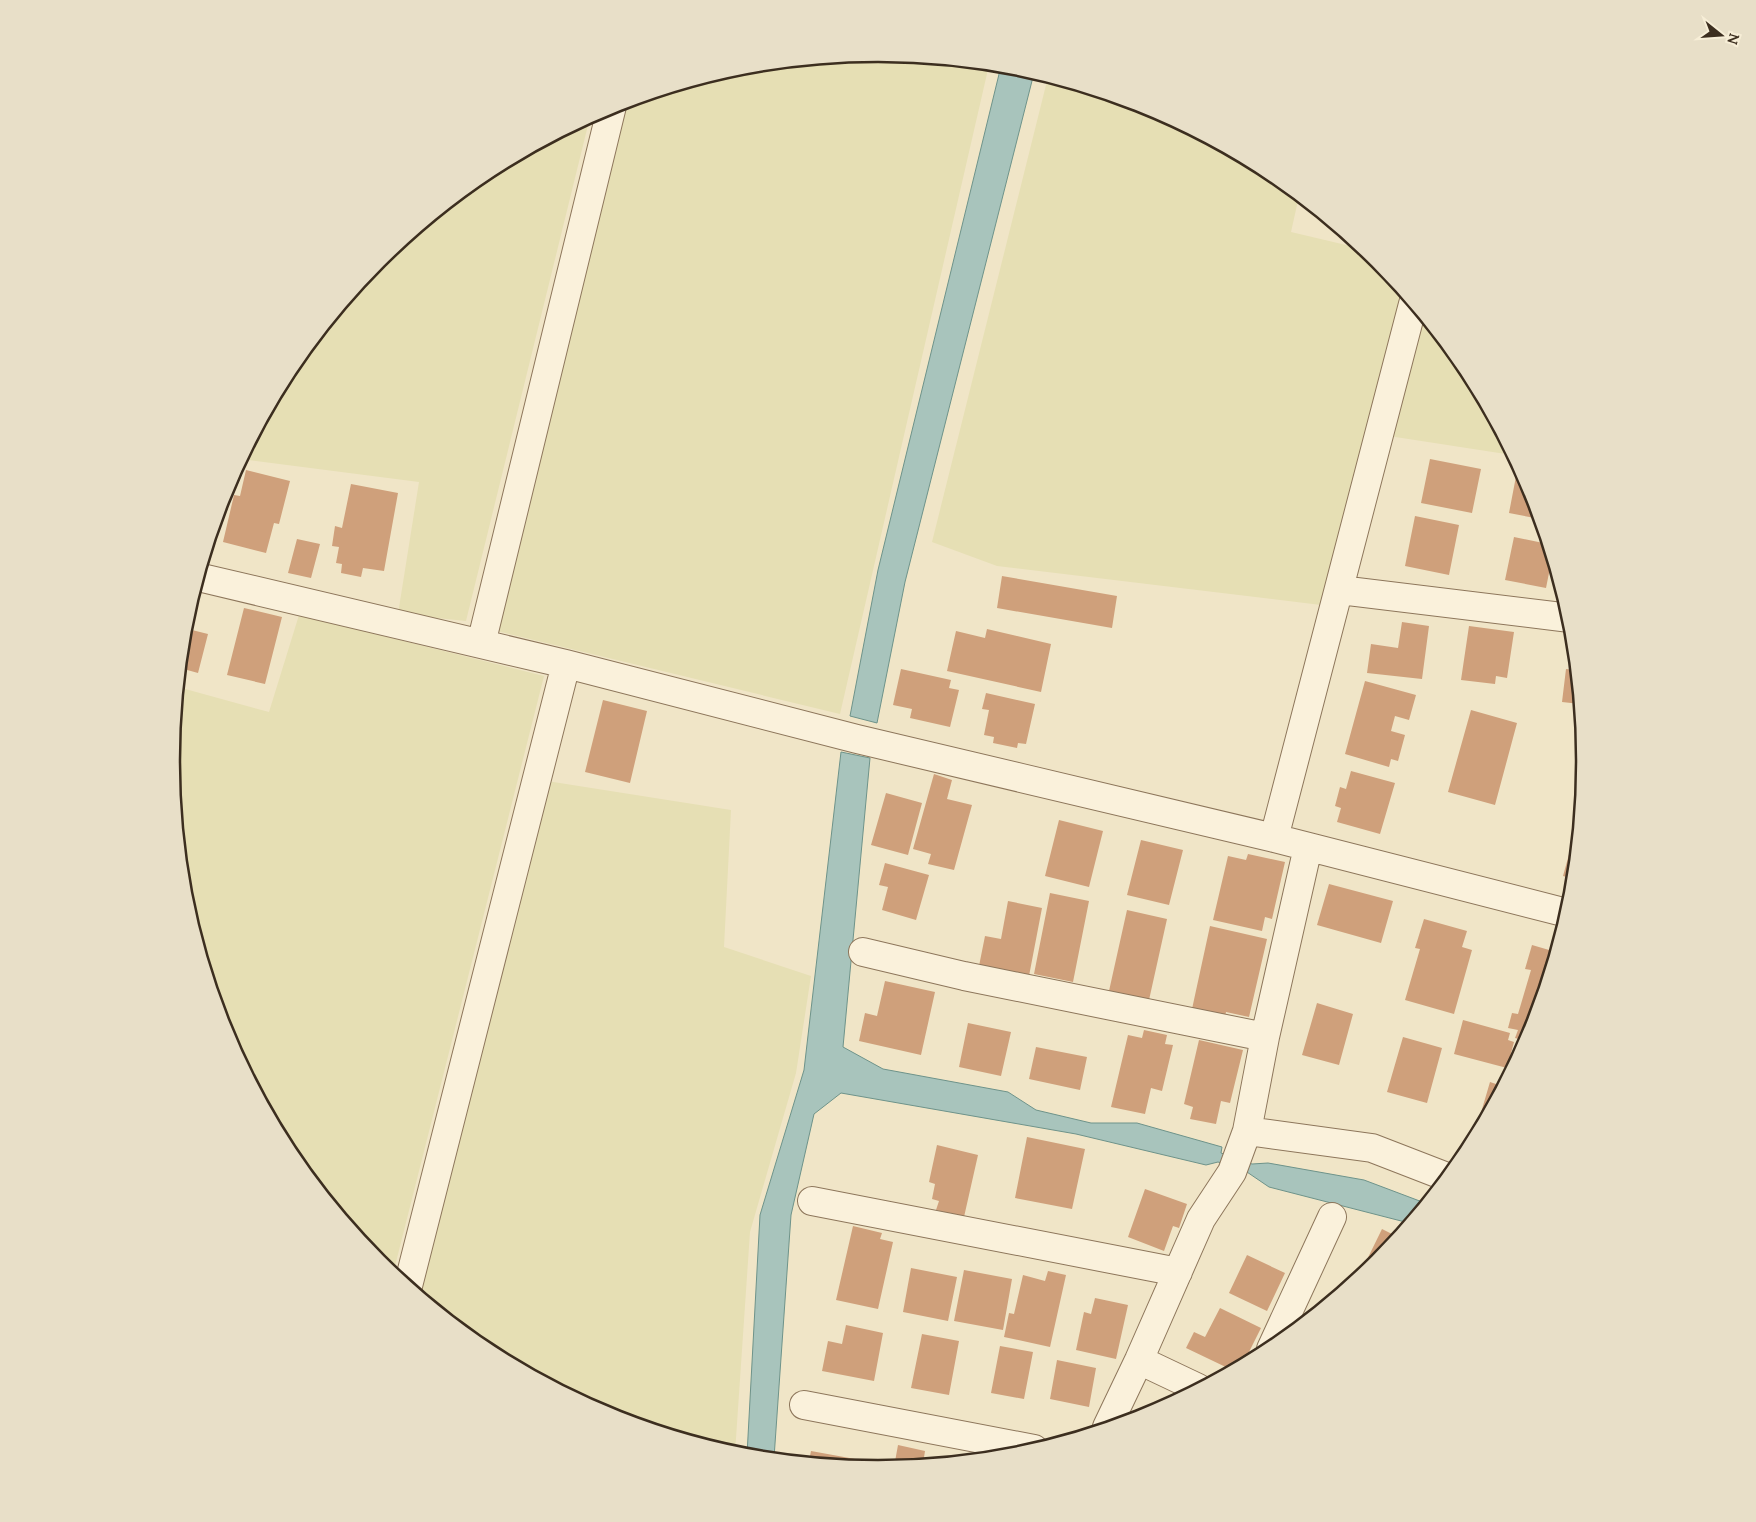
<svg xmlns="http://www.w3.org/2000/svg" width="1756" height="1522" viewBox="0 0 1756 1522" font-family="Lora,serif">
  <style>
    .farmland { fill: #e6dfb4 }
    .water { fill: #a8c4bc; stroke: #6e938a }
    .building { fill: #cfa07b }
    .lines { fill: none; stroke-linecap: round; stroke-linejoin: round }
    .minor-casing { stroke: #8d765b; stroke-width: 30 }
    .minor { stroke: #faf1db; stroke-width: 28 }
    .rim { fill: none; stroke: #3c2e1f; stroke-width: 2.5 }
  </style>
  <rect width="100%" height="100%" fill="#f0e5c7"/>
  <path class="farmland" d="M878 54 989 65 840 714 497 631 627 102 740 67Z
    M1048 77 1149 108 1271 173 1299 196 1291 232 1363 249 1378 261 1403 292 1321 605 997 566 932 542Z
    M590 117 466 621 398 614 419 482 241 459 290 368 378 261 485 173Z
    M1421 314 1466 368 1512 455 1389 436Z
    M299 615 544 676 393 1274 378 1261 290 1154 224 1031 184 899 171 761 178 687 269 712Z
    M547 781 731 810 724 947 811 976 796 1073 750 1232 735 1453 607 1414 485 1349 419 1295Z"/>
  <path class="water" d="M1001 66 1034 73 905 582 877 723 850 716 878 570Z
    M841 752 870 758 843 1047 883 1069 1008 1092 1036 1110 1091 1123H1137L1222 1147 1221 1153 1252 1164 1268 1163 1364 1180 1425 1203 1409 1223 1269 1187 1244 1170 1218 1162 1206 1165 1076 1134 841 1093 814 1114 791 1215 774 1458 747 1455 760 1215 804 1070Z"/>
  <path class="building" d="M1430 459 1481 469 1472 513 1421 503Z
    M1518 466 1532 491 1540 519 1509 513Z
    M246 470 290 481 279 524 274 523 266 553 223 542 234 495 240 496Z
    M351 484 398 493 384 571 363 568 361 577 341 573 342 564 336 563 339 547 332 546 335 526 342 528Z
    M1415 516 1459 525 1449 575 1405 566Z
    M1514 537 1548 544 1552 558 1546 588 1505 580Z
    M297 539 320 544 311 578 288 573Z
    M1002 576 1117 596 1112 628 997 608Z
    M244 608 282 617 265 684 227 675Z
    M1402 622 1429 626 1422 679 1367 673 1371 644 1398 648Z
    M1469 626 1514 632 1507 678 1496 676 1495 684 1461 680Z
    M184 628 208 634 198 673 180 668Z
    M987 629 1051 644 1041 692 947 671 956 631 985 638Z
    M901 669 951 680 949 688 959 690 950 727 910 718 912 709 893 705Z
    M1566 669 1576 670 1580 704 1562 702Z
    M1365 681 1416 695 1409 720 1395 716 1391 731 1405 735 1398 761 1391 759 1389 767 1345 754Z
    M986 693 1035 704 1026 744 1018 743 1017 748 993 743 994 737 984 735 989 710 982 709Z
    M603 700 647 711 630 783 585 772Z
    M1471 710 1517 723 1495 805 1448 792Z
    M1351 771 1395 783 1380 834 1337 822 1341 808 1335 806 1340 787 1346 789Z
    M934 774 952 780 947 799 972 805 954 870 928 864 931 854 913 849Z
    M886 793 922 803 908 855 871 845Z
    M1059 820 1103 831 1089 887 1045 876Z
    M1578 822H1579L1574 879 1563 876Z
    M1141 840 1183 850 1169 905 1127 895Z
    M1248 854 1285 862 1272 919 1265 917 1262 931 1213 920 1228 856 1246 860Z
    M885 863 929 875 916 920 882 910 888 887 879 885Z
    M1329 884 1393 901 1381 943 1317 925Z
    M1050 893 1089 901 1073 982 1034 974Z
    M1008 901 1042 908 1029 976 979 966 985 936 1001 939Z
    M1127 910 1167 919 1149 1000 1109 991Z
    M1424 919 1467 931 1462 947 1472 950 1454 1014 1405 1000 1420 949 1415 948Z
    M1210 926 1267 939 1249 1017 1226 1012 1225 1017 1192 1009Z
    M1532 945 1556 952 1527 1041 1515 1038 1518 1030 1508 1028 1512 1013 1518 1014 1531 970 1525 969Z
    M885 981 935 992 921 1055 859 1041 865 1013 877 1016Z
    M1317 1003 1353 1014 1339 1065 1302 1055Z
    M1463 1020 1510 1033 1508 1040 1514 1042 1507 1068 1454 1054Z
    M968 1023 1011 1032 1001 1076 959 1067Z
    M1144 1030 1167 1035 1165 1044 1173 1045 1162 1091 1151 1088 1145 1114 1111 1107 1128 1035 1142 1038Z
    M1403 1037 1442 1048 1427 1103 1387 1092Z
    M1199 1040 1243 1050 1230 1103 1221 1101 1216 1124 1190 1119 1193 1107 1184 1104Z
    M1036 1047 1087 1057 1080 1090 1029 1079Z
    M1500 1081 1505 1082 1475 1133 1490 1082 1499 1085Z
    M1027 1137 1085 1149 1072 1209 1015 1198Z
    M937 1145 978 1155 964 1217 936 1210 939 1201 932 1199 935 1184 929 1182Z
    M1145 1189 1187 1204 1179 1228 1173 1226 1164 1251 1128 1237Z
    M853 1226 882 1233 880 1239 893 1242 878 1309 836 1300Z
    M1382 1229 1398 1237 1378 1261 1358 1278Z
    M1247 1255 1285 1273 1267 1311 1229 1293Z
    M911 1268 957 1277 948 1321 903 1312Z
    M964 1270 1012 1279 1003 1330 954 1321Z
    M1048 1271 1066 1275 1050 1347 1004 1337 1009 1313 1014 1314 1023 1275 1045 1281Z
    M1095 1298 1128 1305 1116 1359 1076 1350 1084 1312 1091 1314Z
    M1220 1308 1261 1328 1243 1364 1232 1370 1186 1348 1194 1332 1205 1337Z
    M846 1325 883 1333 874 1381 822 1371 828 1341 842 1344Z
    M922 1334 959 1341 949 1395 911 1388Z
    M1000 1346 1033 1352 1024 1399 991 1393Z
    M1057 1360 1096 1368 1089 1407 1050 1399Z
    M898 1445 925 1451 923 1464 894 1467Z
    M811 1451 855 1459 853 1466 809 1461Z"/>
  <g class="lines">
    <g class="minor-casing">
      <path id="minor" d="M198 577 566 664 857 739 1274 838 1567 913
        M1340 590 1570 618
        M481 644 612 106
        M1274 838 1413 304
        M863 952 964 976 1265 1037
        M1247 1131 1372 1148 1447 1177
        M812 1201 1178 1272
        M408 1286 566 664
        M1271 1349 1332 1217
        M1139 1360 1198 1388
        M804 1405 1034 1449
        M1107 1427 1139 1360 1201 1219 1232 1172 1247 1131 1265 1037 1308 847"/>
    </g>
    <use href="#minor" class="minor"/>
  </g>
  <path d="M0 0H1756V1522H0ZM878 62H878A698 698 0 0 1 1576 760V762A698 698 0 0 1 878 1460H878A698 698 0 0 1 180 762V760A698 698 0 0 1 878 62Z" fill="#e8dfc8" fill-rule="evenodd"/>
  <path class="rim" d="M878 62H878A698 698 0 0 1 1576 760V762A698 698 0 0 1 878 1460H878A698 698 0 0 1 180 762V760A698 698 0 0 1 878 62Z"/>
  <g transform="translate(1721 35) rotate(107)" stroke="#f7eed7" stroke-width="4" paint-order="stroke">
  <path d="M0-4L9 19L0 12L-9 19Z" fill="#3c2e1f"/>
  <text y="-8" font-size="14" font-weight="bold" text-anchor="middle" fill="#3c2e1f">N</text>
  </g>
</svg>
